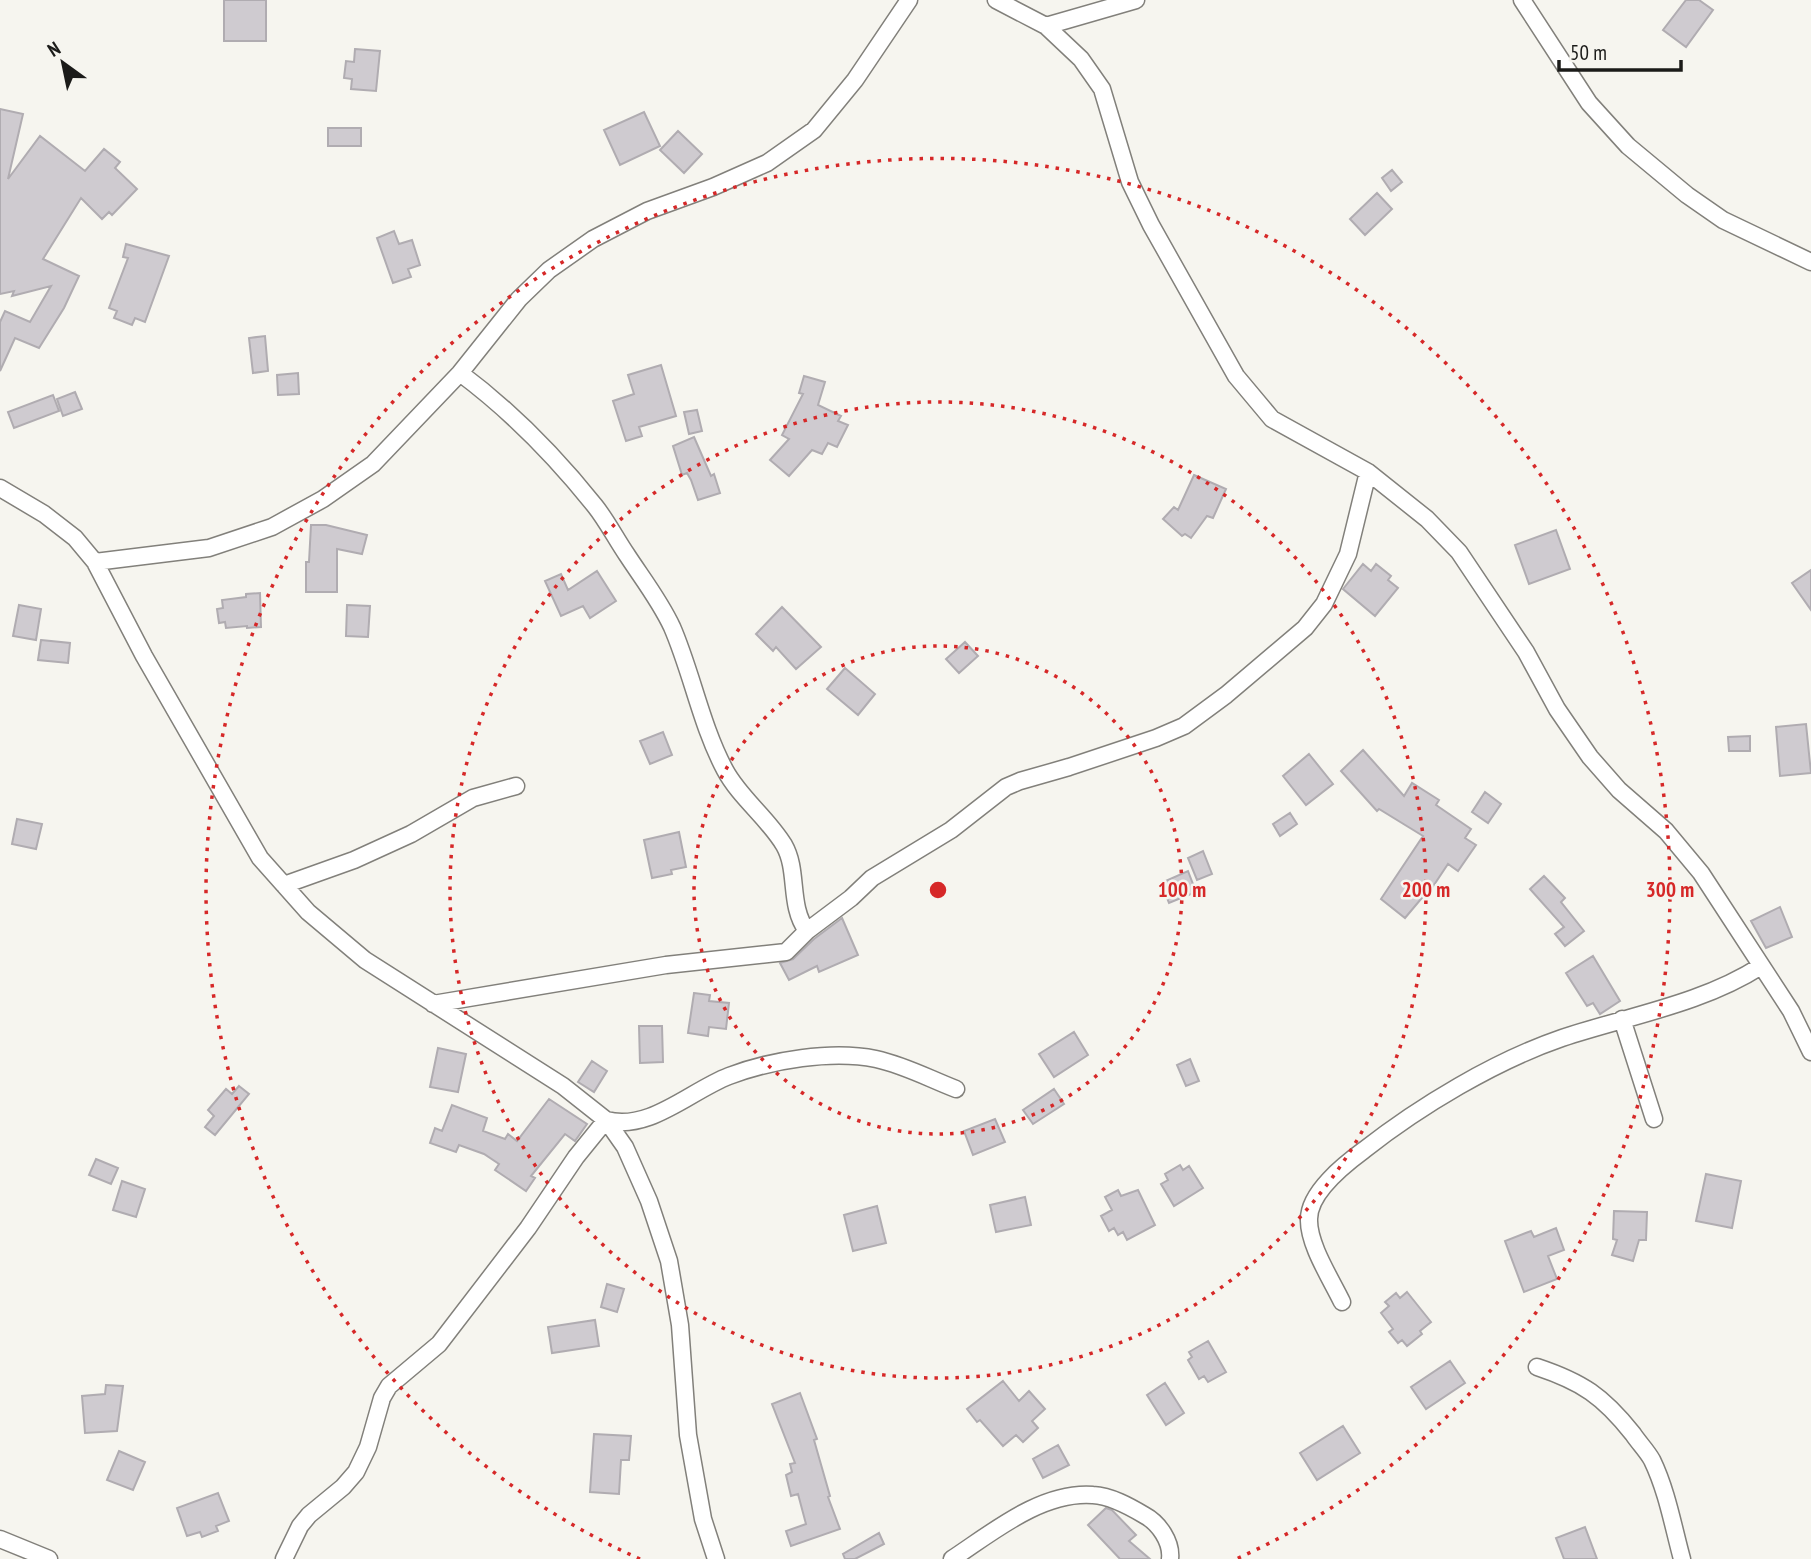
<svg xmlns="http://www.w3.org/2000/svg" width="1811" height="1559" viewBox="0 0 1811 1559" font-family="'PT Sans Narrow',sans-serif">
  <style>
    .building { fill: #cfcbd0; stroke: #b0acb1; stroke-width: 2 }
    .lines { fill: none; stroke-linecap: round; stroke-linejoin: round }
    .minor-casing { stroke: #82807b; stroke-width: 19 }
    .minor { stroke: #fff; stroke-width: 16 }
    .ring { fill: none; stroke: #d62828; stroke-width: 3.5; stroke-dasharray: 3.5 7 }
    .centre { fill: #d62828; stroke: #f6f5ef; stroke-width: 3.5 }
    .ring-label { font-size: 21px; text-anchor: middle; font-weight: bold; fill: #d62828; stroke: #f6f5ef; stroke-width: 5; stroke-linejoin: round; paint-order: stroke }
  </style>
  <rect width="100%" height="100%" fill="#f6f5ef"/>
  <path class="building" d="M224 0H266V41H224Z
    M1686 0H1699L1713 10 1686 47 1663 30Z
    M355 49 380 51 376 91 351 89 352 79 344 78 346 61 354 62Z
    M0 109 23 114 8 179 40 136 85 171 104 149 120 162 115 168 137 189 112 215 109 212 102 219 81 198 43 259 79 276 64 308 39 348 15 338 0 371V322L5 311 30 322 51 286 12 296 14 291 0 294Z
    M644 112 660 146 620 165 604 130Z
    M328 128H361V146H328Z
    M678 131 702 154 684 173 660 150Z
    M1392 170 1402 182 1391 191 1382 178Z
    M1377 193 1392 209 1365 235 1350 219Z
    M394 231 399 244 412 240 420 265 408 269 411 277 393 283 377 238Z
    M126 244 169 256 145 322 135 318 132 325 114 318 117 311 109 308 128 258 123 257Z
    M265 336 268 371 253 373 249 338Z
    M661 365 676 416 639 427 642 436 626 441 613 401 634 394 628 375Z
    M298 373 299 394 278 395 277 375Z
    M804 376 825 382 818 405 841 416 838 421 848 425 837 447 828 443 822 454 812 450 789 476 770 460 789 439 782 435 803 394 799 393Z
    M75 392 82 409 63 416 57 399Z
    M53 395 59 411 14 428 8 412Z
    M697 410 702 431 689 434 684 412Z
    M694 437 711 476 714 474 720 493 698 500 691 480 687 473 682 475 673 446Z
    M1194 475 1226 489 1213 518 1207 516 1191 538 1185 534 1182 536 1163 519 1174 507 1178 510Z
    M311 525H326L367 535 362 554 337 549V592H306V562H309Z
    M1556 530 1570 569 1529 584 1515 545Z
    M1363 564 1371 571 1376 564 1391 576 1388 580 1398 588 1375 616 1343 589Z
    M1811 570V610L1792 583Z
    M597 571 616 601 590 618 583 606 561 616 545 581 561 574 568 590Z
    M260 593 261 627 247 628V626L226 628 225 622 219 623 217 609 223 608 222 600 246 597V594Z
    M19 605 41 609 36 640 13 636Z
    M347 605 370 606 368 637 346 636Z
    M782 607 821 647 796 669 776 647 773 651 756 634Z
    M41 640 70 643 68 663 38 660Z
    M965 642 978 656 959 673 946 659Z
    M845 668 875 694 858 715 827 689Z
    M1806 724 1811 773 1780 776 1776 727Z
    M663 732 672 755 650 764 640 741Z
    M1750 736V751H1729L1728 737Z
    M1363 750 1404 796 1412 783 1439 800 1436 805 1471 829 1465 838 1476 845 1458 871 1448 864 1428 894 1426 893 1405 918 1381 899 1423 836 1379 809 1377 811 1341 771Z
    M1309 754 1333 784 1306 805 1283 776Z
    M1485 792 1501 804 1488 823 1472 812Z
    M1290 813 1297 824 1280 836 1273 824Z
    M17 819 42 824 36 849 12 844Z
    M679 832 686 867 671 870 672 874 652 878 644 840Z
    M1203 851 1212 874 1197 880 1188 858Z
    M1188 871 1196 892 1169 903 1161 883Z
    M1544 876 1565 898 1561 902 1584 931 1565 946 1555 934 1564 927 1530 889Z
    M1780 907 1792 937 1766 948 1751 921Z
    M842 918 858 955 819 972 817 966 789 980 780 963 793 959 814 939Z
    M1593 956 1620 1001 1600 1014 1593 1003 1587 1006 1566 973Z
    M694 993 710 995 709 1001 729 1003 726 1029 709 1027 708 1036 688 1033Z
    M639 1026H662L663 1062 640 1063Z
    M1074 1032 1088 1055 1054 1077 1039 1054Z
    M438 1048 466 1054 458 1092 430 1087Z
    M1190 1059 1199 1081 1186 1086 1177 1065Z
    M592 1061 607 1071 594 1092 578 1082Z
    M239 1086 249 1094 215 1135 205 1127 214 1116 208 1110 226 1089 232 1094Z
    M1054 1089 1064 1104 1033 1124 1023 1110Z
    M549 1099 587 1124 575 1141 565 1134 531 1176 535 1178 526 1191 495 1170 499 1164 484 1154 459 1145 456 1152 430 1143 435 1128 442 1131 452 1105 487 1118 483 1131 505 1139 508 1134 517 1141Z
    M995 1119 1005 1142 973 1155 964 1131Z
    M96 1159 118 1168 111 1184 89 1175Z
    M1180 1165 1183 1170 1189 1166 1203 1188 1174 1206 1161 1184 1168 1180 1165 1174Z
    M1706 1174 1741 1181 1732 1228 1696 1221Z
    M122 1181 145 1189 136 1217 113 1210Z
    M1118 1190 1121 1196 1138 1190 1155 1225 1127 1240 1123 1232 1118 1235 1114 1228 1109 1231 1101 1216 1112 1210 1105 1197Z
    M1025 1197 1031 1225 996 1232 990 1205Z
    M877 1206 886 1243 853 1251 844 1215Z
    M1614 1211 1647 1212 1646 1240H1639L1633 1261 1612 1255 1617 1240 1613 1239Z
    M1556 1228 1564 1250 1548 1256 1557 1279 1524 1292 1505 1241 1531 1231 1534 1237Z
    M607 1284 624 1289 617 1312 601 1307Z
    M1407 1292 1431 1322 1420 1331 1422 1334 1407 1346 1402 1340 1398 1343 1389 1332 1393 1329 1381 1313 1389 1306 1385 1302 1396 1293 1400 1298Z
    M595 1320 599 1346 552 1353 548 1327Z
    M1208 1341 1226 1372 1208 1382 1204 1376 1199 1379 1188 1360 1192 1357 1189 1352Z
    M1450 1361 1465 1383 1426 1409 1411 1387Z
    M1003 1381 1019 1401 1029 1391 1045 1409 1032 1421 1038 1428 1023 1442 1016 1435 1003 1446 980 1420 977 1422 967 1409Z
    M1165 1383 1184 1413 1166 1425 1147 1395Z
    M106 1385 123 1386 117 1431 85 1433 82 1396 105 1394Z
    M800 1393 817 1439 814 1440 830 1496 828 1497 840 1529 791 1546 786 1531 806 1524 798 1494 791 1496 786 1475 792 1472 790 1464 795 1463 772 1404Z
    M1343 1426 1360 1453 1317 1480 1300 1453Z
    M594 1434 631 1436 629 1460H621L619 1494 590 1492Z
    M1058 1445 1069 1465 1043 1478 1033 1459Z
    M119 1451 145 1462 133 1490 107 1480Z
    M218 1493 229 1521 216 1526 218 1531 202 1537 200 1532 187 1536 177 1508Z
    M1106 1508 1112 1510 1136 1535 1129 1541 1150 1559H1120L1088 1525Z
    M1585 1527 1597 1559H1564L1556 1538Z
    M879 1533 884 1544 855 1559H845L843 1554Z"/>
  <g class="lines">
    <g class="minor-casing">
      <path id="minor" d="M996 0 1046 26 1081 59 1102 89 1130 182 1151 225 1236 376 1272 419 1368 472 1427 519 1459 552 1526 652 1557 709 1590 757 1619 790 1666 831 1701 873 1791 1011 1811 1052
        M1522 0 1589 103 1628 146 1687 195 1723 220 1811 262
        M1046 26 1136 0
        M460 373C511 411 555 456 595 506 607 521 616 539 627 555 642 578 660 601 672 627 692 673 701 725 725 770 740 798 767 817 784 845 799 871 788 905 807 931
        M0 488 44 514 75 538 95 562 144 656 260 858 308 912 365 960 563 1086 606 1120 625 1147 649 1201 669 1261 680 1325 688 1435 703 1519 716 1559
        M95 562 209 548 272 527 323 499 373 464 460 373 519 299 549 270 593 239 647 211 713 187 767 163 814 130 855 80 909 0
        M284 885 354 860 411 834 473 798 516 786
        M433 1004 666 965 786 952 807 931 851 898 872 878 951 830 1006 787 1020 781 1069 767 1156 738 1184 726 1226 695 1305 628 1324 604 1348 554 1368 472
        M1622 1019 1654 1119
        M1342 1302C1331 1279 1308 1244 1309 1219 1309 1192 1345 1164 1364 1150 1420 1106 1495 1061 1562 1038 1628 1016 1702 1004 1761 966
        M1537 1367C1582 1382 1603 1396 1633 1434 1639 1443 1647 1451 1652 1460 1667 1491 1673 1526 1682 1559
        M0 1539 49 1559
        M284 1559 300 1526 309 1515 343 1487 356 1472 368 1447 382 1398 389 1386 439 1344 528 1228 576 1157 606 1120C649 1132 690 1091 729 1076 771 1060 832 1050 876 1059 904 1065 930 1079 956 1089
        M952 1559C993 1532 1042 1491 1093 1495 1111 1496 1129 1506 1144 1515 1159 1523 1172 1542 1170 1559"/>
    </g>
    <use href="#minor" class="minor"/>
  </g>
  <g class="ring">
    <circle cx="938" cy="890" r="244"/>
    <circle cx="938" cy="890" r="488"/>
    <path d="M640 1559A732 732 0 1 1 1236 1559"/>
  </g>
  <circle cx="938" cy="890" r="10" class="centre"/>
  <g class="ring-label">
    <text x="1182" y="897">100 m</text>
    <text x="1426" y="897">200 m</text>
    <text x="1670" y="897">300 m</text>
  </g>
  <g transform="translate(63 63) rotate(327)" stroke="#f6f5ef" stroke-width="5" paint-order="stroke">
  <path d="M0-5L12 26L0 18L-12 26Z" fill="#1b1b19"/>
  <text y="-10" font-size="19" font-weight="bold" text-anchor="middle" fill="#1b1b19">N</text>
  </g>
  <path d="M1559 60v10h122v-10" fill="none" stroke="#1b1b19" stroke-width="3.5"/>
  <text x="1570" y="60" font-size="21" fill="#1b1b19" stroke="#f6f5ef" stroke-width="5" paint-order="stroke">50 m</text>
</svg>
